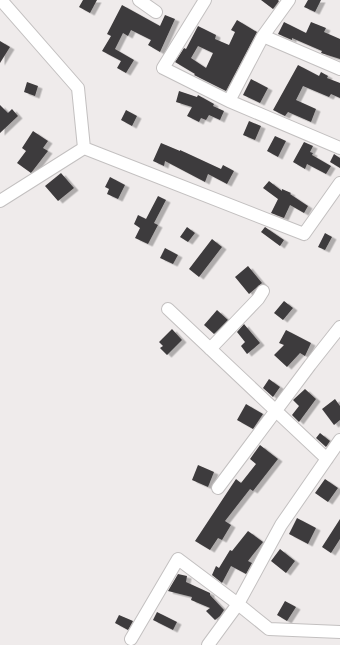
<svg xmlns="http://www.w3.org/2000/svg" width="340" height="645" viewBox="0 0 340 645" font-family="'Zilla Slab',serif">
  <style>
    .building { fill: #3e3b3c; fill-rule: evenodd; filter: url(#shadow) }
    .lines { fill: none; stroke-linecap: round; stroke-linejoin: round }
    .minor-casing { stroke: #c3c0c0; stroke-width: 14 }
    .minor { stroke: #fff; stroke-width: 12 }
  </style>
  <defs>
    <filter id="shadow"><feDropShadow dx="4.5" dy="2.5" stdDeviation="0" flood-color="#0004"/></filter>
  </defs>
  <rect width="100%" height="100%" fill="#efebeb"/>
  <path class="building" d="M83 0H97L90 13 79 7Z
    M261 0H278L279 1 273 9Z
    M308 0H321L315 12 304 7Z
    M122 5 160 26 165 15 175 19 160 52 148 45 151 40 131 30 128 36 123 33 115 49 134 60 126 73 117 68 121 61 102 51 111 36 107 34Z
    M237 20 257 32 226 91 194 75 195 74 175 62 184 48 186 49 198 26 216 35 215 39 229 45 235 32 231 30ZM198 46 213 53 206 68 191 58Z
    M284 22 306 33 311 22 326 28 324 32 340 39V59L321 53 322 51 292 38V40L278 34Z
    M0 41 10 47 0 63Z
    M298 65 319 76 321 72 328 76 327 78 340 83V98L331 94 329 97 303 86 296 100 316 109 311 122 288 112 285 116 273 110Z
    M251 79 268 88 260 103 243 95Z
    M27 82 38 86 35 96 24 92Z
    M179 91 197 97 198 95 214 104 213 106 224 111 220 120 209 115 206 120 201 118 199 122 187 116 192 107 176 102Z
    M0 105 8 113 12 109 18 116 0 133Z
    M126 110 137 116 132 126 121 120Z
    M249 121 261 126 255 140 243 135Z
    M33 131 48 141 43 148 48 151 31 173 17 163 26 151 22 148Z
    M275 136 286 141 278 157 267 151Z
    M304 142 313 146 310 152 313 153 312 155 331 166 326 174 307 164 305 169 293 162Z
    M161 143 180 151V150L221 169 223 165 234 171 227 184 208 174 205 182 165 161 164 166 153 161Z
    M334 154 340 158V168L330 162Z
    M61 173 74 188 58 201 45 186Z
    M110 177 125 185 118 199 107 194 109 189 105 187Z
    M269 181 282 191V189L291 193 290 194 308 206 304 213 290 205 284 218 271 213 278 199 263 188Z
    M158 196 166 200 154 223 158 225 148 244 135 238 140 228 134 224 138 215 146 219Z
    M187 227 195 233 188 242 180 237Z
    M265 227 284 240 280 246 261 232Z
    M325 233 332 237 325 250 318 247Z
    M212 239 222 247 199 277 189 269Z
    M165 248 178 255 173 264 160 258Z
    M248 266 262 283 249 294 235 277Z
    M284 301 293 308 283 320 274 313Z
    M217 310 228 320 214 334 204 325Z
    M244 324 260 343 247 354 241 346 245 342 237 332Z
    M172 329 182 340 167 355 160 348 163 346 159 342Z
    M286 330 311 343 305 356 300 353 287 367 274 355 284 345 279 343Z
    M269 379 280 387 273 397 263 388Z
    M305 389 316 399 299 422 292 415 299 406 293 400Z
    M335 399 340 406V420L334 425 322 409Z
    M246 404 263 414 253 429 237 420Z
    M320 433 330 441 326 447 316 438Z
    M260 445 278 459 253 491 250 489 225 521 231 525 222 540 218 538 210 550 195 541 236 479 241 483 256 464 250 459Z
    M198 465 214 472 208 487 192 480Z
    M325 479 338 488 328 502 315 493Z
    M297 518 316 528 308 544 289 534Z
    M340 519V539L331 553 322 547Z
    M248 531 263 542 248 561 252 563 246 574 231 566 222 583 212 575 216 566 219 568 230 550 232 551Z
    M280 549 295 561 286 573 271 561Z
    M178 574 187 576 186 582 210 593V595L224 610 220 616 215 620 206 611 210 608 191 600 192 597 168 591Z
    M285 601 296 607 287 621 277 615Z
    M157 612 177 622 173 630 153 620Z
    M119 615 133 621 128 630 115 623Z"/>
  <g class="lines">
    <g class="minor-casing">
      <path id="minor" d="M1 0 78 88 84 148
        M139 0 156 12
        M205 0 163 68 229 101 340 148
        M289 0 263 36 340 69
        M229 101 263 36
        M0 201 84 148 304 234 340 183
        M168 309 327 459
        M210 349 258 299 263 291
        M218 488 310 365 340 327
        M131 639 178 559 238 604 281 525 340 440
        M208 645 238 604 269 629 340 632"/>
    </g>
    <use href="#minor" class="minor"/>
  </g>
</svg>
